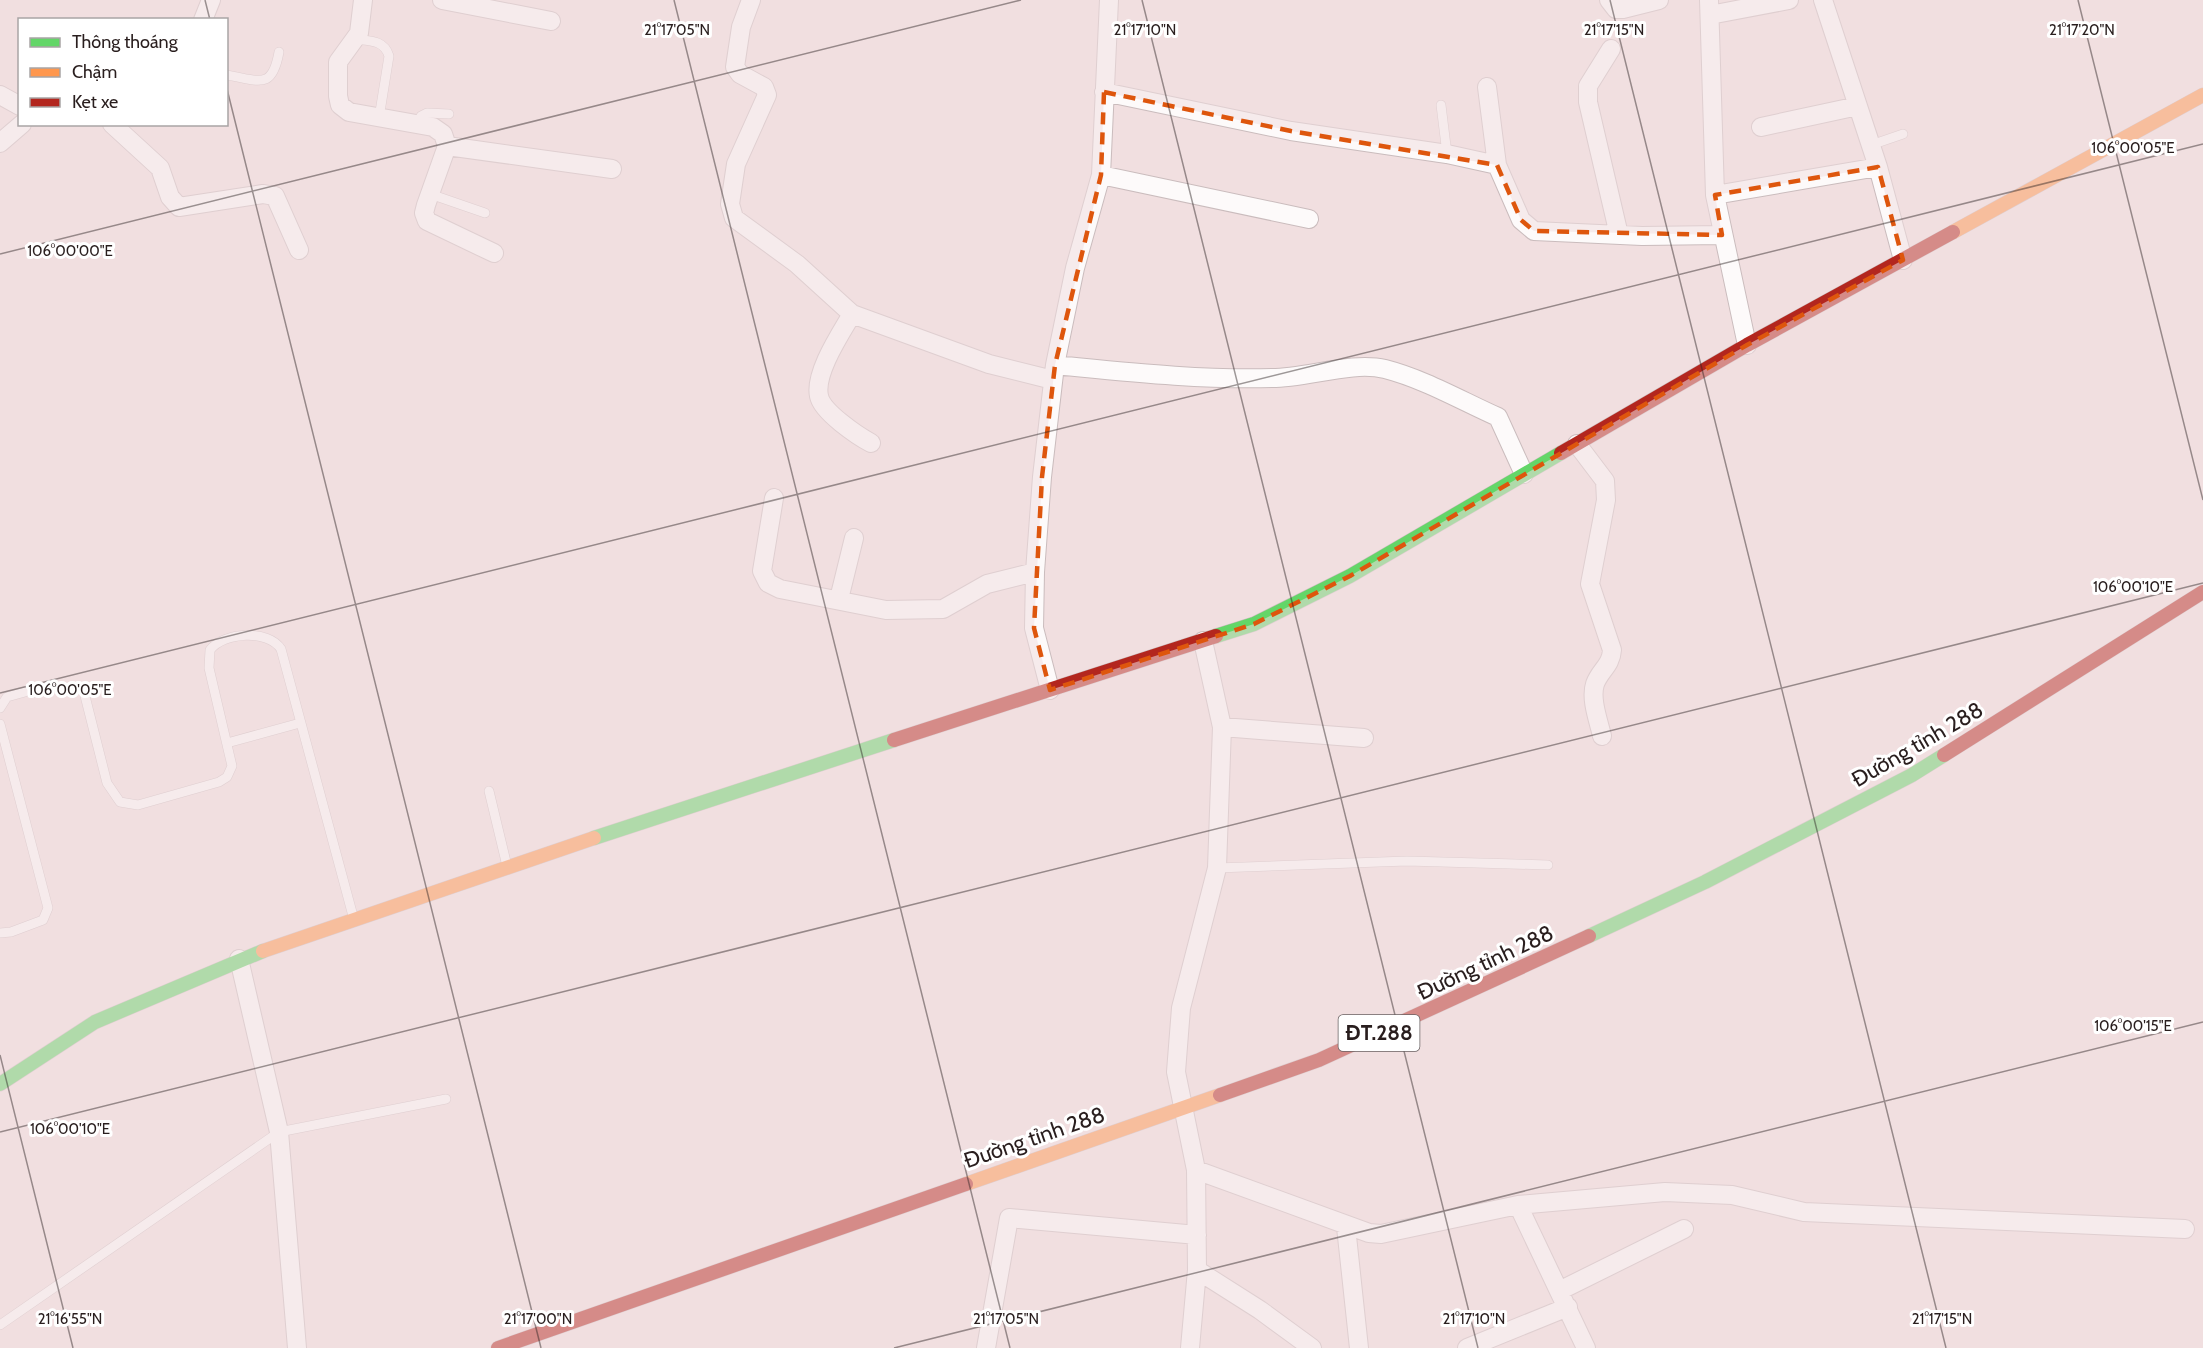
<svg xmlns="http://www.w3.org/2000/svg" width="2203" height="1348" viewBox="0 0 2203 1348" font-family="Cabin,sans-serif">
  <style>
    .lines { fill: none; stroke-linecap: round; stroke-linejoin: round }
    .lane-casing { stroke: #cabcbd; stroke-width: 10 }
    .street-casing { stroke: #cabcbd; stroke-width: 20 }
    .fast-casing { stroke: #cabcbd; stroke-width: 15 }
    .slow-casing { stroke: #cabcbd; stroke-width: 15 }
    .jam-casing { stroke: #cabcbd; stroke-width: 15 }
    .lane { stroke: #fdfafa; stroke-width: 9 }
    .street { stroke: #fdfafa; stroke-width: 18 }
    .fast { stroke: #63d668; stroke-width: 14 }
    .slow { stroke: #ff974d; stroke-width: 14 }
    .jam { stroke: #b3261e; stroke-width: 14 }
    .marked { fill: none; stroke: #de560d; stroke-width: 4.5; stroke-dasharray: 12 8; stroke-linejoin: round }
    .ticks { fill: none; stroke: #291e1e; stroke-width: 1.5; stroke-opacity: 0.45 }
    .labels { text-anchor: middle; stroke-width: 6; stroke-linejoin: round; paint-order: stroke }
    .shield { fill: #fff; stroke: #696262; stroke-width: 1.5 }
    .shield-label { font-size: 21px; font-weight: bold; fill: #291e1e }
    .street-label { font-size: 22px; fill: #291e1e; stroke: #fff }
    .ticks-label { font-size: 15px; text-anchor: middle; fill: #291e1e; stroke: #fff; stroke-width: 6; stroke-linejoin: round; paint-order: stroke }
  </style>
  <rect width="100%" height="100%" fill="#f1dfe0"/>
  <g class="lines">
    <g class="lane-casing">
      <path id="lane" d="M353 39C368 41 384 39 389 56L379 118
        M226 75C259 80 272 91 279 52
        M1441 105 1447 154
        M417 125 421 116 427 113 449 114
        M1871 145 1903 134
        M430 194 485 213
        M83 688 107 783 120 802 138 805 219 782 227 777 232 766 209 668 210 650C224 632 268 629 281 649L353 916
        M0 708 7 697 25 692
        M0 724 48 908 43 920 11 932 0 933
        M227 743 300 723
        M489 791 507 866
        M1217 868 1407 861 1548 865
        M0 1325 279 1132 446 1099"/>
    </g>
    <g class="street-casing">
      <path id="street" d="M363 0 359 33 338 62V96L340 105 349 112 433 127 443 134 447 146 426 205 424 213 427 221 494 253
        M442 0 551 21
        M751 0 741 27 735 67 740 74 764 87 767 95 736 164 730 204 734 218 797 264 852 314 989 364 1053 380
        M1609 0 1616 9H1623L1659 0
        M1709 0 1715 195 1747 345
        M1823 0 1878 167 1903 260
        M1710 15 1789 0
        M203 20 211 0
        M1611 49 1588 86V102L1619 235
        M1487 87 1497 165
        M1104 92 1291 131 1447 154 1497 165 1521 220 1534 231 1642 236 1722 235
        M0 95 20 106
        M112 124 160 168 170 197 179 207 263 194 275 196 299 250
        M1761 127 1858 106
        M0 143 22 124
        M447 146 612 169
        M1101 175 1309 219
        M1715 195 1878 167
        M852 314C841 333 814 373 819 396 822 412 858 436 871 443
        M1055 365C1128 372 1199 380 1272 378 1307 378 1352 361 1385 369 1424 379 1462 401 1498 417L1524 474
        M1577 444 1605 481 1606 500 1590 584 1612 650C1611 666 1600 670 1595 684 1590 699 1599 722 1602 736
        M774 498 762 571 768 583 780 589 886 610 943 609 987 584 1035 572
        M839 599 854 538
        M1050 690 1034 628 1035 572 1042 477 1055 365 1075 268 1101 175 1109 0
        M1222 727 1364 738
        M239 959 279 1132 297 1348
        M1196 1170 1369 1233 1381 1234 1518 1205 1665 1192 1732 1195 1804 1212 2185 1229
        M1518 1205 1586 1348
        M1346 1227 1359 1348
        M1197 1270 1260 1310 1312 1348
        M1559 1291 1684 1229
        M986 1348 1009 1218 1197 1235
        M1190 1348 1197 1270 1196 1170 1176 1072 1181 1008 1217 868 1222 727 1203 641
        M1467 1348 1568 1307"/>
    </g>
    <g class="fast-casing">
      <path id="fast" d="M1216 636 1254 624 1350 576 1561 453
        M594 838 894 740
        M1589 936 1705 882 1912 775 1944 755
        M0 1084 95 1022 263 951"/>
    </g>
    <g class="slow-casing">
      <path id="slow" d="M1953 232 2203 95
        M263 951 594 838
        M966 1184 1220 1095"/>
    </g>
    <g class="jam-casing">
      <path id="jam" d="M1561 453 1747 345 1953 232
        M894 740 1216 636
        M1944 755 2203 592
        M1220 1095 1319 1060 1589 936
        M498 1348 966 1184"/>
    </g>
    <use href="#lane" class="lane"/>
    <use href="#street" class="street"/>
    <use href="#fast" class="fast"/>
    <use href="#slow" class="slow"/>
    <use href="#jam" class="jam"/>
  </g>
  <path d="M0 0H2203V1348H0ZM1104 92 1291 131 1497 165 1521 220 1534 231 1722 235 1715 195 1878 167 1903 260 1747 345 1350 576 1254 624 1050 690 1034 628 1042 477 1055 365 1101 175Z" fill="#f1dfe0" fill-opacity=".55" fill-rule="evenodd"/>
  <path class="marked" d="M1104 92 1291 131 1497 165 1521 220 1534 231 1722 235 1715 195 1878 167 1903 260 1747 345 1350 576 1254 624 1050 690 1034 628 1042 477 1055 365 1101 175Z"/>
  <path class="ticks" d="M205 0 210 20M674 0 1010 1348M1142 0 1478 1348M1610 0 1946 1348M2078 0 2203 500M226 85 541 1348M0 254 1021 0M0 693 2203 144M0 1055 73 1348M0 1132 2203 583M894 1348 2203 1022"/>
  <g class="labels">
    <rect class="shield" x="1338.5" y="1015" width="81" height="36" rx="4.5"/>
    <g class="shield-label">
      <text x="1379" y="1040">ĐT.288</text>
    </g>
    <g class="street-label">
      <text transform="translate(1917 744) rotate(-30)" y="8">Đường tỉnh 288</text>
      <text transform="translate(1485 962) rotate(-25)" y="8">Đường tỉnh 288</text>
      <text transform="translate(1034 1137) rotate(-19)" y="8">Đường tỉnh 288</text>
    </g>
  </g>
  <g class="ticks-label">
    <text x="2082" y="35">21°17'20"N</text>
    <text x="677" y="35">21°17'05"N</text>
    <text x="1145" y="35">21°17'10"N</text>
    <text x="1614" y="35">21°17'15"N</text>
    <text x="2133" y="153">106°00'05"E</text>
    <text x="70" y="256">106°00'00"E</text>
    <text x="2133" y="592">106°00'10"E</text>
    <text x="70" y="695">106°00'05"E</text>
    <text x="2133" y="1031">106°00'15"E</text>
    <text x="70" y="1134">106°00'10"E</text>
    <text x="70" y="1324">21°16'55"N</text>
    <text x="538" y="1324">21°17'00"N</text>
    <text x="1006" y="1324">21°17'05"N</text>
    <text x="1474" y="1324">21°17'10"N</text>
    <text x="1942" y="1324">21°17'15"N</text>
  </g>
  <rect x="18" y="18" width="210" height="108" fill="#ffffff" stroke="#a9a5a5" stroke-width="1.5"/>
  <rect x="30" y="38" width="30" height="9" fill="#63d668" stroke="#a9a5a5" stroke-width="1.5"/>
  <text x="72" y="48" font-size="18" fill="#291e1e">Thông thoáng</text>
  <rect x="30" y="68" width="30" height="9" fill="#ff974d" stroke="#a9a5a5" stroke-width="1.5"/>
  <text x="72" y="78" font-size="18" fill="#291e1e">Chậm</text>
  <rect x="30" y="98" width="30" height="9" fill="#b3261e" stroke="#a9a5a5" stroke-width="1.5"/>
  <text x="72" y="108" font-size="18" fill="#291e1e">Kẹt xe</text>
</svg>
